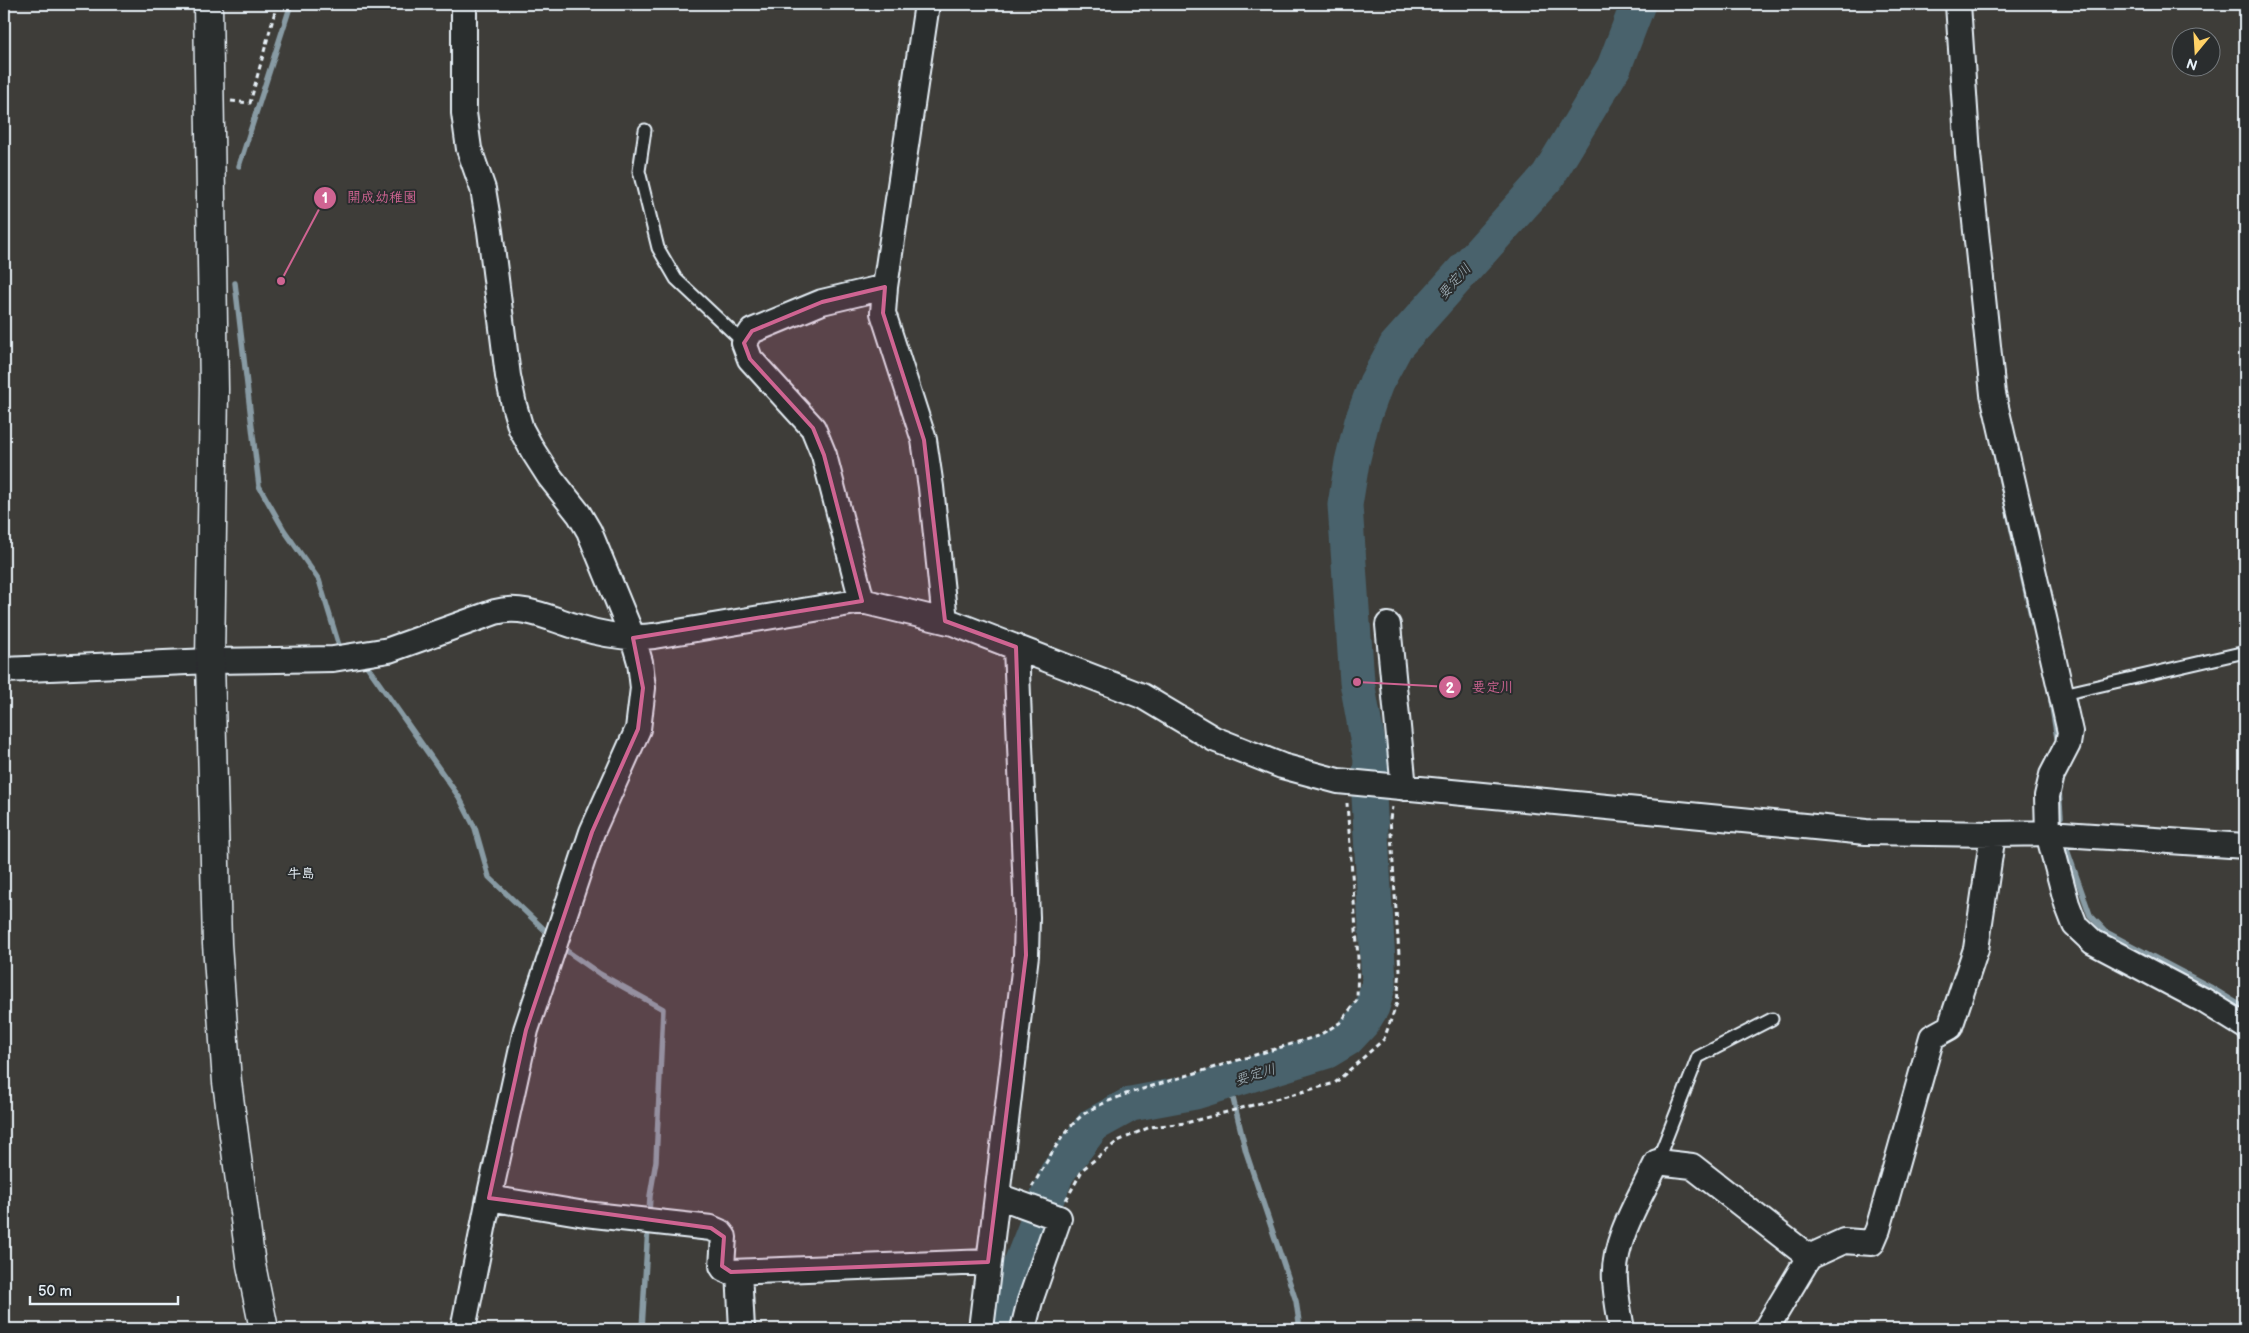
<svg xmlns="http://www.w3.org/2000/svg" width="2249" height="1333" viewBox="0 0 2249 1333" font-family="'Balsamiq Sans','Klee One',sans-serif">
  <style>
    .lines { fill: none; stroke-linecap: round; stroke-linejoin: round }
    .stream { stroke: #889ba4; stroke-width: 5.5 }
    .river { stroke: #48626c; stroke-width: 35 }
    .service-casing { stroke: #e8f1f8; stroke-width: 15 }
    .minor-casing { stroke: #e8f1f8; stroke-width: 28 }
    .tertiary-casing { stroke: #e8f1f8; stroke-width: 31 }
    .path { stroke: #e8f1f8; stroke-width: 3; stroke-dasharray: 5 4; stroke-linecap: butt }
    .service { stroke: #2a2d2e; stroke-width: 11 }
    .minor { stroke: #2a2d2e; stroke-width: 24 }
    .tertiary { stroke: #2a2d2e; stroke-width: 28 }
    .marked { fill: #cf6492; fill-opacity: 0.2; stroke: #cf6492; stroke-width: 4; stroke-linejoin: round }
    .labels { text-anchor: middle; stroke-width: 4; stroke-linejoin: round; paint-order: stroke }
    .water-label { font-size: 14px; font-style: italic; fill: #a8b8c0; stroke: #2a2d2e }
    .neighbourhood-label { font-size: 14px; font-weight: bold; fill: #e8f1f8; stroke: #2a2d2e }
    .leader { fill: none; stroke: #cf6492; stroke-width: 2 }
    .callout-dot { fill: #cf6492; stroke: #2a2d2e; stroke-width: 2 }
    .mark-label { font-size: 15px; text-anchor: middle; font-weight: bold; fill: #fff }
    .callout-label { font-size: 14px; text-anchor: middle; font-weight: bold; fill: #cf6492; stroke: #2a2d2e; stroke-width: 4; stroke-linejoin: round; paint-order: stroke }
  </style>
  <rect width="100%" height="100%" fill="#3e3d39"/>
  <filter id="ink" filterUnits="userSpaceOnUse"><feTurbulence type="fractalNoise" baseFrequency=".02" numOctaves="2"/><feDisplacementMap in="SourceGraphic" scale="10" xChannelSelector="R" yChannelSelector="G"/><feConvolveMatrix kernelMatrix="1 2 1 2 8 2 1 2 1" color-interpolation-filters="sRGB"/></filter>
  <g filter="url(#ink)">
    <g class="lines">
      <path class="stream" d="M239 166 291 4
        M235 283 259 486 284 530 319 580 340 649
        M1993 445 2033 624
        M367 666 459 797 475 828 489 877 551 936
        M2051 701 2057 738
        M2059 790 2061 817
        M2066 847 2090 915 2106 932 2212 988 2245 1008
        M564 949 600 974 663 1009 656 1161 650 1196 649 1215
        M1229 1082 1246 1152 1296 1301 1299 1322 1298 1329
        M642 1329 648 1227"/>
      <path class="river" d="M1004 1329 1018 1271 1057 1173 1093 1125 1131 1104 1195 1092 1327 1051 1347 1039 1362 1023 1372 1007 1379 983 1369 796 1371 760 1357 682 1345 505 1352 462 1362 421 1376 383 1396 346 1548 176 1614 67 1638 4"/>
      <g class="service-casing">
        <path id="service" d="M645 130 639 171 658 248 676 279 744 343
          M2063 694 2245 652
          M1657 1162 1698 1057 1772 1019"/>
      </g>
      <g class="minor-casing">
        <path id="minor" d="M927 4 885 287 883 313 924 440 931 487 945 621
          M1958 4 1968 154 1993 394 2070 732 2068 744 2052 775 2047 796 2048 833 2067 904 2075 925 2093 942 2203 1000 2245 1026
          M862 601 824 455 813 428 750 359 744 343 752 331 822 302 885 287
          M1388 625 1404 788
          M4 670 210 661 333 659 389 650 495 612C524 604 550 619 578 627 603 635 628 639 654 636L862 601 953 623 1142 696 1214 739 1282 766 1338 781 1866 832 1993 834 2048 833 2245 846
          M998 1196 1059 1218 1030 1301 1023 1329
          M489 1198 585 1214 711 1228 720 1232 724 1237 722 1266 724 1269 731 1272 988 1262
          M739 1272 742 1329
          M463 1329 489 1198 526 1030 592 832 638 729 643 688 640 662 633 638 589 531 579 514 549 476 533 451 521 429 514 405 508 376 490 231 483 189 469 149 464 113V4
          M981 1329 1026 955 1027 917 1016 647
          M1622 1329C1619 1313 1616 1296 1615 1280 1612 1241 1641 1196 1657 1162L1692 1166 1809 1257
          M1766 1329 1809 1257 1844 1241 1872 1243 1878 1229 1932 1037 1950 1027 1976 949 1993 834"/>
      </g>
      <g class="tertiary-casing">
        <path id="tertiary" d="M208 4 214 389 210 661 217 944 227 1082 251 1265 264 1329"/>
      </g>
      <path class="path" d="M231 101 250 103 277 4
        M1032 1187C1046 1164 1058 1138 1078 1119 1090 1107 1110 1101 1126 1094L1318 1036 1341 1022 1357 1000 1358 958 1347 803
        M1066 1200 1083 1169 1118 1141 1150 1127 1186 1123 1335 1083 1384 1039 1397 1003 1400 970 1390 819 1392 807"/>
      <use href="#service" class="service"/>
      <use href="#minor" class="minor"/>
      <use href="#tertiary" class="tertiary"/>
    </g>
  </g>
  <path class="marked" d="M885 287 883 313 924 440 945 621 1016 647 1026 955 988 1262 731 1272 722 1266 724 1237 711 1228 489 1198 526 1030 592 832 638 729 643 688 633 638 862 601 824 455 813 428 750 359 744 343 752 331 822 302Z"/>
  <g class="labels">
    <g class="water-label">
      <text transform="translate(1454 281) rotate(-48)" y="5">要定川</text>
      <text transform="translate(1255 1074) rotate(-17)" y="5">要定川</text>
    </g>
    <g class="neighbourhood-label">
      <text x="301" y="878">牛島</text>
    </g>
  </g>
  <path class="leader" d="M281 281L325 198M1357 682L1450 687"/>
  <g class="callout-dot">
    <circle cx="281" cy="281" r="5"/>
    <circle cx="1357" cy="682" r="5"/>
    <circle cx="325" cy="198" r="12"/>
    <circle cx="1450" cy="687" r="12"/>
  </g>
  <g class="mark-label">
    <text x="325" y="203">1</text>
    <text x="1450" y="693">2</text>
  </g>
  <g class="callout-label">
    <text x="382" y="202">開成幼稚園</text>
    <text x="1493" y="692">要定川</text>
  </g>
  <rect width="2249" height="1333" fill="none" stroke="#2a2d2e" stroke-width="20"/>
  <rect x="10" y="10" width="2229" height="1313" fill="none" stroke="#e8f1f8" stroke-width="2" filter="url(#ink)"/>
  <g transform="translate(2196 52) rotate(198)"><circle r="24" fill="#2a2d2e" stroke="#767b7f"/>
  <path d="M0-4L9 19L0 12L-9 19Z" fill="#ffd166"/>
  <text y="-8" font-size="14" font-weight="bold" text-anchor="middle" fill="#e8f1f8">N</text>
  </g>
  <path d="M30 1296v8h148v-8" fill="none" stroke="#e8f1f8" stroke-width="2.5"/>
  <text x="38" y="1296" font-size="15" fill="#e8f1f8" stroke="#2a2d2e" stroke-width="4" paint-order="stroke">50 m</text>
</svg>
